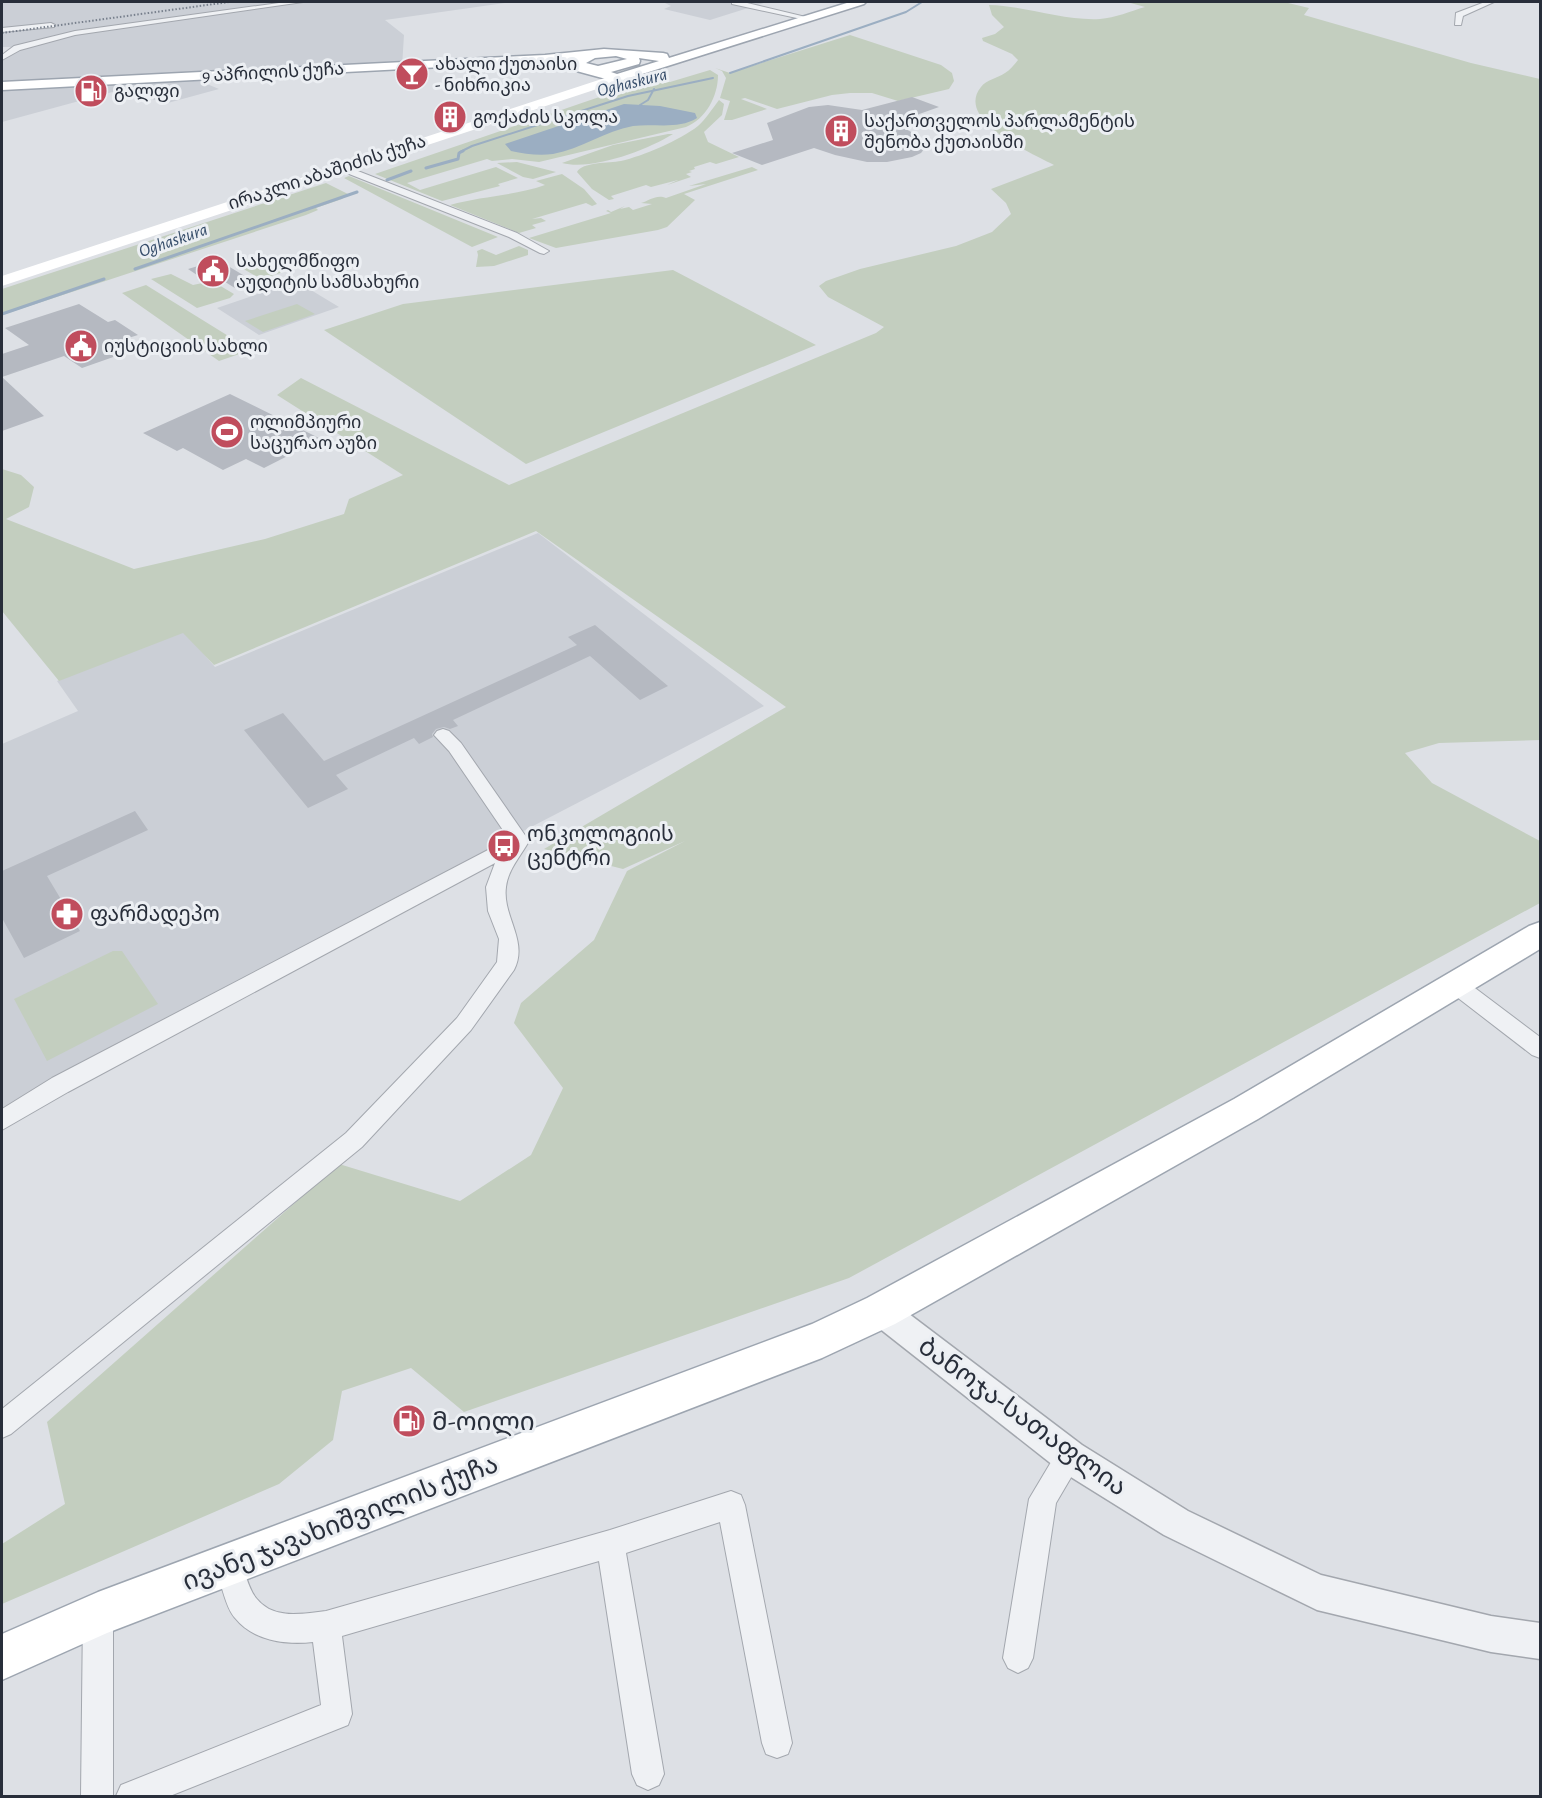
<svg xmlns="http://www.w3.org/2000/svg" width="1542" height="1798" viewBox="0 0 1542 1798" font-family="'Alegreya Sans','Noto Sans Georgian',sans-serif">
  <style>
    .built { fill: #cbcfd6 }
    .green { fill: #c3cebf }
    .water { fill: #9baec2 }
    .lines { fill: none; stroke-linecap: round; stroke-linejoin: round }
    .stream-far1 { stroke: #9baec2; stroke-width: 2 }
    .stream { stroke: #9baec2; stroke-width: 3 }
    .building { fill: #b5b9c1 }
    .minor-casing { stroke: #a3a7ae; stroke-width: 2 }
    .tertiary-casing { stroke: #a3a7ae; stroke-width: 3 }
    .primary-casing { stroke: #9da5b0; stroke-width: 3 }
    .minor { fill: #eff1f4; fill-rule: evenodd }
    .tertiary { fill: #eff1f4; fill-rule: evenodd }
    .secondary { fill: #fff; fill-rule: evenodd }
    .primary { fill: #fff; fill-rule: evenodd }
    .rail { stroke: #78808d; stroke-width: 2; stroke-dasharray: 1.5 2; stroke-linecap: butt }
    .labels { text-anchor: middle; stroke-width: 6; stroke-linejoin: round; paint-order: stroke }
    .far-poi-label { font-size: 18px; fill: #282e3a; stroke: #eceff3; text-anchor: start }
    .far-street-label { font-size: 18px; fill: #282e3a; stroke: #eceff3 }
    .far-water-label { font-size: 18px; font-style: italic; fill: #364d6a; stroke: #eceff3 }
    .poi-label { font-size: 21px; fill: #282e3a; stroke: #eceff3; text-anchor: start }
    .near-street-label { font-size: 26px; fill: #282e3a; stroke: #eceff3 }
    .near-poi-label { font-size: 26px; fill: #282e3a; stroke: #eceff3; text-anchor: start }
  </style>
  <rect width="100%" height="100%" fill="#dde0e5"/>
  <path class="built" d="M2 2H511L385 20 404 35 402 67 190 77 219 89 164 104 127 88 2 122V57L18 47H2Z
    M663 2H767L710 20 664 9 671 6Z
    M296 281 339 307 259 335 217 308Z
    M538 533 764 706 387 902 2 1109V744L78 711 57 681 183 630 215 667Z"/>
  <path class="green" d="M1127 2H1284L1309 8 1304 15 1471 63 1540 79V740L1439 743 1405 753 1432 783 1540 841V903L849 1278 464 1412 411 1368 342 1391 333 1440 279 1484 2 1604V1544L65 1504 47 1422 339 1164 460 1201 531 1155 563 1088 514 1023 521 1003 594 940 627 871 685 841 623 869 544 849 786 707 536 531 214 665 183 633 59 681 2 611V469L21 475 34 487 29 507 6 519 134 569 265 539 344 514 349 499 403 475 277 395 301 378 509 485 876 333 884 327 828 297 819 286 826 281 860 269 956 246 992 232 1011 214 1006 203 991 189 1054 165C1033 154 954 120 981 87 986 80 998 78 1005 73 1010 70 1014 65 1018 60L1012 54 983 41 982 38 995 34 1004 27 992 15 989 5C1026 6 1064 21 1100 19 1115 18 1131 11 1145 7Z
    M850 35 941 65 952 73 954 81 949 89 898 101 872 93H850L832 95 777 109 745 98 741 99 767 109 732 120H724L730 101 720 98 726 78 722 71 715 68 730 73Z
    M710 70 718 75C718 96 706 119 686 127L539 162 512 159 492 161 487 159 407 183 420 190 496 167 518 178 498 184 500 186 442 201 375 174 649 80 670 82Z
    M719 100 724 104 722 115 704 132 708 142 739 157 716 164 710 162 694 167 695 169 689 171 692 172 686 174 691 177 667 185 678 180 651 187 646 185 611 196 614 199 609 200 592 189 577 172C582 162 609 163 621 161 643 156 680 140 698 126 706 119 712 109 719 100Z
    M668 134H673C647 150 592 171 562 163L613 145Z
    M517 162 556 172 533 179 523 177 497 163Z
    M752 167 758 170 684 194 695 200 667 227 658 230 556 248 529 238 611 213 606 211 608 210 611 212 625 206 620 209 629 207 633 210 652 204 641 203C650 200 657 194 666 198L706 184 689 186Z
    M562 174 584 189 597 204 592 206 586 203 532 219 541 218 546 221 532 225 536 228 519 233 450 205C481 196 514 196 545 185L536 181Z
    M349 176 498 237 472 247 344 178Z
    M326 183 348 194 342 199 316 208 318 210 306 215 2 315V289Z
    M519 246 528 250V255L494 266 476 267 478 255 477 251 482 249 496 255Z
    M273 256 294 267 293 269 261 279 240 267Z
    M673 270 816 345 526 464 324 330 403 304Z
    M171 274 193 285 212 281 234 294 230 298 197 308 151 279Z
    M146 285 251 350 219 361 122 293Z
    M297 304 315 314 263 332 245 321Z
    M113 951H122L158 1004 47 1061 14 999Z"/>
  <path class="water" d="M624 104 660 106 695 113 697 118C678 130 654 123 633 126 605 131 581 149 553 154 539 156 525 154 511 151L505 144Z"/>
  <g class="lines">
    <path class="stream-far1" d="M730 73 906 12 922 2
      M640 105 648 100 654 89
      M460 152 472 146 628 96 713 78"/>
    <path class="stream" d="M426 168 458 159 459 153 463 151
      M387 180 411 171
      M135 269 357 192
      M2 314 104 279"/>
  </g>
  <path class="building" d="M912 97 939 107 894 123 919 136 925 143V148L921 153 912 157 887 162H867L835 155 814 148 762 165 732 153 773 140 767 123 809 107 828 105 862 110Z
    M218 260 258 284 238 290 214 275 203 279 188 269Z
    M79 304 108 322 115 320 138 335 125 339 139 348 82 368 64 356 2 377 44 416 2 431V354L29 345 5 328Z
    M230 394 321 439 264 468 246 459 223 470 183 448 177 451 143 433Z
    M595 625 668 686 640 700 590 656 453 720 458 726 450 729 444 727 436 729 432 734 433 737 419 744 414 738 336 775 348 789 308 808 244 730 283 713 324 761 577 645 568 637Z
    M135 811 148 830 47 876 80 931 24 958 2 918V871Z"/>
  <g class="lines">
    <g class="minor-casing">
      <path id="minor" d="M286 2H303L75 35 20 50 2 60V55L14 46 75 31Z
        M732 2H743L810 18 806 20 732 4Z
        M1485 2H1494L1463 16 1461 25H1455L1456 13Z
        M51 23 55 25 54 27 2 32V28Z
        M339 166H345L517 233 549 251 544 254 540 253 509 237 339 170Z
        M443 729 449 731 461 743 529 841C521 856 508 869 506 887 502 916 529 941 514 970L471 1030 362 1147 11 1434 2 1438V1409L346 1133 457 1018 497 962 499 939 488 911 486 887 495 863 68 1092 2 1130V1109L52 1078 509 839 449 751 434 735 437 731Z
        M1456 977 1463 979 1540 1037V1058L1532 1055 1449 991 1446 985 1449 979Z
        M1070 1444 1080 1447 1083 1457 1056 1503 1033 1658 1028 1668 1018 1673 1008 1668 1003 1658 1029 1499 1060 1447Z
        M731 1491 741 1495 745 1505 792 1743 788 1754 777 1758 766 1754 762 1743 720 1522 626 1553 664 1774 659 1785 648 1790 637 1785 632 1774 599 1561 342 1636 352 1714 348 1725 170 1796H116L121 1785 321 1705 313 1642C286 1645 253 1641 235 1618 225 1607 220 1578 215 1564L219 1554 229 1550 239 1554C244 1567 247 1587 256 1598 273 1620 302 1614 326 1611L610 1530Z
        M98 1599 108 1604 113 1614V1796H81L83 1614 88 1604Z"/>
    </g>
    <g class="tertiary-casing">
      <path id="tertiary" d="M881 1296 892 1301 1082 1445 1188 1511 1321 1575 1491 1616 1540 1623V1659L1491 1652 1317 1610 1164 1535 1058 1469 870 1321 866 1311 870 1301Z"/>
    </g>
    <g class="primary-casing">
      <path id="primary" d="M850 2H866L864 4 617 82 558 66V61L2 90V82L545 55 604 49 663 53 667 54 669 58ZM616 56 627 59 598 66 586 63 595 58ZM639 58 659 61 617 74 611 72 639 64 640 61Z
        M1540 922V949L1258 1119 895 1324 822 1358 107 1633 2 1680V1634L98 1592 812 1324 867 1298 1234 1099 1529 926Z"/>
    </g>
    <use href="#minor" class="minor"/>
    <use href="#tertiary" class="tertiary"/>
    <path class="secondary" d="M617 74 621 75V81L2 286V276Z"/>
    <use href="#primary" class="primary"/>
    <path class="rail" d="M2 33 229 2"/>
  </g>
  <defs>
    <g id="bar-disc" transform="scale(1.725)"><circle r="9.5" fill="#c04d5d" stroke="#eceff3"/><path d="M-6-5H6L.8 .8V4.5H3.5V6h-7V4.5H-.8V.8Z" fill="#fff"/></g>
    <g id="fuel-disc" transform="scale(1.725)"><circle r="9.5" fill="#c04d5d" stroke="#eceff3"/><path d="M-5.5-6h7V0h2V4h1.3V-2.5L3-4.5l.8-.8L6-3V5H2.5V1h-1V6h-7ZM-4.2-4.7v3.2H.2V-4.7Z" fill="#fff"/></g>
    <g id="building-disc" transform="scale(1.725)"><circle r="9.5" fill="#c04d5d" stroke="#eceff3"/><path d="M-4-6H4V6H1V3H-1V6H-4ZM-2.5-4.3h1.7v1.8h-1.7ZM.8-4.3h1.7v1.8H.8ZM-2.5-1h1.7V.8h-1.7ZM.8-1h1.7V.8H.8Z" fill="#fff"/></g>
    <g id="civic-disc" transform="scale(1.725)"><circle r="9.5" fill="#c04d5d" stroke="#eceff3"/><path d="M-.6-6.5H3V-4.5H.6V-3L4-1V1h2V6H-6V1h2V-1L-.6-3ZM-1.2 2.5V6h2.4V2.5Z" fill="#fff"/></g>
    <g id="stadium-disc" transform="scale(1.725)"><circle r="9.5" fill="#c04d5d" stroke="#eceff3"/><path d="M0-5a6.5 5 0 1 0 0 10a6.5 5 0 1 0 0-10ZM-3.5-1.8h7v3.6h-7Z" fill="#fff"/></g>
    <g id="bus-disc" transform="scale(1.725)"><circle r="9.5" fill="#c04d5d" stroke="#eceff3"/><path d="M-5-6H5V4H4V6H2V4H-2V6H-4V4H-5ZM-3.5-4V0h7V-4ZM-3.5 1.2v1.5H-2V1.2ZM2 1.2v1.5H3.5V1.2Z" fill="#fff"/></g>
    <g id="pharmacy-disc" transform="scale(1.725)"><circle r="9.5" fill="#c04d5d" stroke="#eceff3"/><path d="M-2-6h4v4h4v4h-4v4h-4v-4h-4v-4h4Z" fill="#fff"/></g>
  </defs>
  <g fill-rule="evenodd">
    <use href="#bar-disc" x="412" y="74"/>
    <use href="#fuel-disc" x="91" y="91"/>
    <use href="#building-disc" x="450" y="117"/>
    <use href="#building-disc" x="841" y="131"/>
    <use href="#civic-disc" x="213" y="271"/>
    <use href="#civic-disc" x="81" y="346"/>
    <use href="#stadium-disc" x="227" y="432"/>
    <use href="#bus-disc" x="504" y="846"/>
    <use href="#pharmacy-disc" x="67" y="914"/>
    <use href="#fuel-disc" x="409" y="1421"/>
  </g>
  <g class="labels">
    <g class="far-poi-label">
      <text x="435" y="70">ახალი ქუთაისი<tspan x="435" dy="21">- ნიხრიკია</tspan></text>
      <text x="114" y="97">გალფი</text>
      <text x="473" y="123">გოქაძის სკოლა</text>
      <text x="864" y="127">საქართველოს პარლამენტის<tspan x="864" dy="21">შენობა ქუთაისში</tspan></text>
      <text x="236" y="267">სახელმწიფო<tspan x="236" dy="21">აუდიტის სამსახური</tspan></text>
      <text x="104" y="352">იუსტიციის სახლი</text>
      <text x="250" y="428">ოლიმპიური<tspan x="250" dy="21">საცურაო აუზი</tspan></text>
    </g>
    <g class="far-street-label">
      <text transform="translate(273 72) rotate(-3)" y="6">9 აპრილის ქუჩა</text>
      <text transform="translate(327 172) rotate(-18)" y="6">ირაკლი აბაშიძის ქუჩა</text>
    </g>
    <g class="far-water-label">
      <text transform="translate(632 82) rotate(-14)" y="6">Oghaskura</text>
      <text transform="translate(173 240) rotate(-19)" y="6">Oghaskura</text>
    </g>
    <g class="poi-label">
      <text x="527" y="841">ონკოლოგიის<tspan x="527" dy="24">ცენტრი</tspan></text>
      <text x="90" y="921">ფარმადეპო</text>
    </g>
    <g class="near-street-label">
      <text transform="translate(1023 1416) rotate(36)" y="9">ბანოჯა-სათაფლია</text>
      <text transform="translate(340 1522) rotate(-21)" y="9">ივანე ჯავახიშვილის ქუჩა</text>
    </g>
    <g class="near-poi-label">
      <text x="432" y="1430">მ-ოილი</text>
    </g>
  </g>
  <rect width="1542" height="1798" fill="none" stroke="#282e3a" stroke-width="6"/>
</svg>
